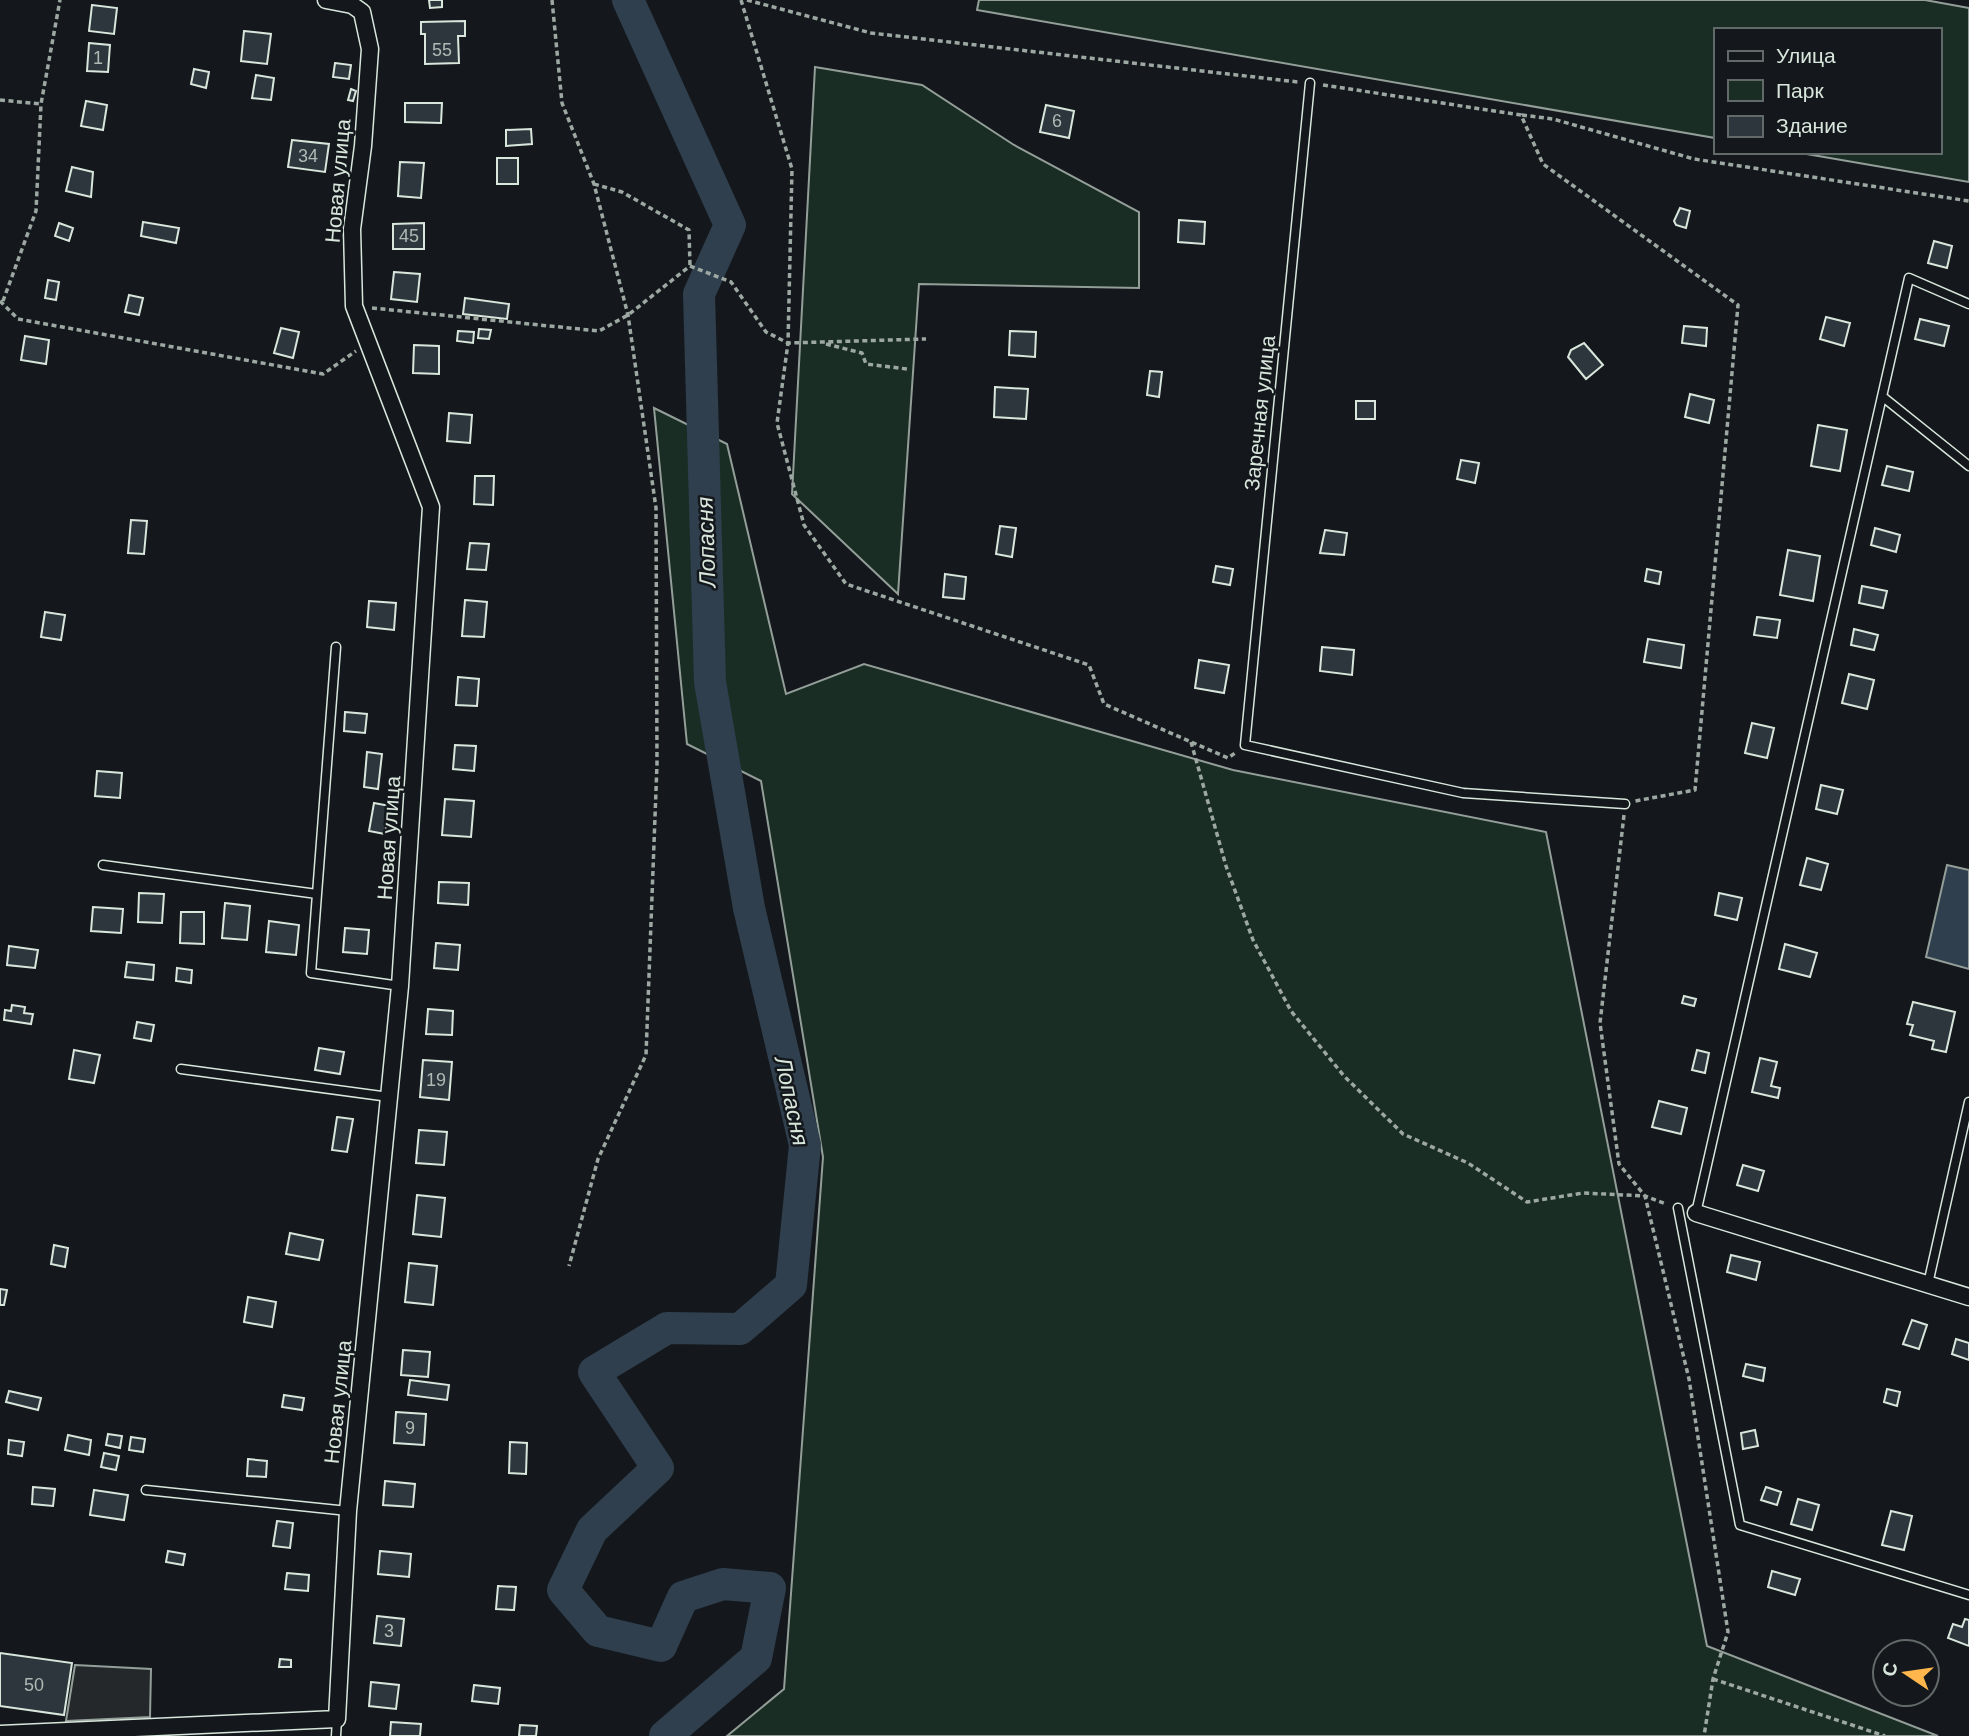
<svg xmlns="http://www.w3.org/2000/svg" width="1969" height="1736" viewBox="0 0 1969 1736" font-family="Arial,sans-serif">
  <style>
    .green { fill: #1a2d24; stroke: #939e99; stroke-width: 2 }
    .parking { fill: #24282b; stroke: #939e99; stroke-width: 2 }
    .water { fill: #2f3f4d; stroke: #939e99; stroke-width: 2 }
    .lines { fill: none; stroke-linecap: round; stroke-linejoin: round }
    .river { stroke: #2f3f4d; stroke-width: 32 }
    .building { fill: #2c363c; stroke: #d8e6dc; stroke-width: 2 }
    .service-casing { stroke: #d8e6dc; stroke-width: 11 }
    .minor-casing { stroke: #d8e6dc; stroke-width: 19 }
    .path { stroke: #9da8a2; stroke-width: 3.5; stroke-dasharray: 5 3.5; stroke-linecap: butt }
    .service { stroke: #14181c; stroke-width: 8 }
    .minor { stroke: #14181c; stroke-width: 16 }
    .labels { text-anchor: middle; stroke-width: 5; stroke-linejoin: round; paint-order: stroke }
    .number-label { font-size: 18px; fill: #adbab4 }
    .street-label { font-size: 21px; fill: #d8e6dc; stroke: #14181c }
    .water-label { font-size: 23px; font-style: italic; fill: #d8e6dc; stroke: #14181c }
  </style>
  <rect width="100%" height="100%" fill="#14181c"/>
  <path class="green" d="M979 0H1925L1969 8V182L1795 152H1939V30H1715V138L977 10Z
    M815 67 922 85 1014 145 1139 212V288L919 284 898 594 792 494Z
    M654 408 727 444 786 694 864 664 1233 770 1546 832 1707 1646 1938 1736H727L784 1689 823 1157 761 781 687 744Z"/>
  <path class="parking" d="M75 1665 151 1669 150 1717 66 1721Z"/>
  <path class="water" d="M1947 865 1969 870V969L1926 957Z"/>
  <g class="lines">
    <path class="river" d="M628 0 730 225 699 294 710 682 749 908 805 1145 791 1285 740 1329 667 1328 594 1372 658 1468 592 1530 563 1590 598 1631 661 1646 683 1597 723 1584 770 1588 756 1658 665 1736"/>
  </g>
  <path class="building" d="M429 0H442V7L430 8Z
    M92 5 117 8 114 34 89 31Z
    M465 21V36H458L459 63 425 64V34H421V22Z
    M244 31 271 34 267 64 241 61Z
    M89 43 110 45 108 72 87 71Z
    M335 63 351 65 349 79 333 77Z
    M194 69 209 72 206 88 191 84Z
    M256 75 274 78 271 100 252 98Z
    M351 89 356 91 353 101 348 100Z
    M86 101 107 105 103 130 81 126Z
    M405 103H442L441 123 405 122Z
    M1046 105 1074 111 1069 138 1040 132Z
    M531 129 532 144 506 146V130Z
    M292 140 329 144 325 172 288 167Z
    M497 158H518V184H497Z
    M400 162 424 163 421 198 398 196Z
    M72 167 93 172 91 197 66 191Z
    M1680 208 1690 211 1686 228 1676 225 1674 221Z
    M1179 220 1205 222 1204 244 1178 242Z
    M143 222 179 228 176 243 141 236Z
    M59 223 73 228 69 241 55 236Z
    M424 223V249H393V224Z
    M1934 241 1952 246 1947 268 1928 263Z
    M394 272 420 274 417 302 391 299Z
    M48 280 59 282 56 300 45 298Z
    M129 295 143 298 139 315 125 312Z
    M465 298 509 304 507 319 463 314Z
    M1826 317 1850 323 1844 346 1820 339Z
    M1920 319 1949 326 1944 346 1915 339Z
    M1684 326 1707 328 1706 346 1682 343Z
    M281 328 299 332 293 358 274 353Z
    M479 329 491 330 489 339 478 338Z
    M458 331 474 332 473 343 457 341Z
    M1010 331 1036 332 1035 357 1009 355Z
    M25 336 49 340 46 364 21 360Z
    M1584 343 1603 365 1586 379 1568 357 1571 350Z
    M414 345 439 346V374L413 373Z
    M1150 371 1162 372 1159 397 1147 395Z
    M995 387 1028 389 1026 419 994 417Z
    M1690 394 1714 400 1709 423 1685 417Z
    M1356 401H1375V419H1356Z
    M449 413 472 415 470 443 447 441Z
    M1818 425 1847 430 1840 471 1811 466Z
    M1461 460 1479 463 1475 483 1457 479Z
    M1887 466 1913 472 1909 491 1882 485Z
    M475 476H494L493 505 474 504Z
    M131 520 147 521 144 554 128 553Z
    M1000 526 1016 528 1012 557 996 554Z
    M1875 528 1900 535 1896 552 1871 545Z
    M1325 530 1347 533 1344 555 1320 553Z
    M470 543 489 544 486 570 467 569Z
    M1788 550 1820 556 1813 601 1780 595Z
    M1216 566 1233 569 1230 585 1213 582Z
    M1647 569 1661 572 1659 584 1645 581Z
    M945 574 966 577 964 599 943 597Z
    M1862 586 1887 591 1883 608 1859 603Z
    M465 600 487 602 484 637 462 636Z
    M369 601 396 603 394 630 367 627Z
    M45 612 65 615 61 640 41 637Z
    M1757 617 1780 620 1777 638 1754 635Z
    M1854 629 1878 635 1874 650 1851 645Z
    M1648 639 1684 645 1681 668 1644 662Z
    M1322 647 1354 650 1352 675 1320 671Z
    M1199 660 1229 665 1224 693 1195 688Z
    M1849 674 1874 680 1867 709 1842 703Z
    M458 677 479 679 477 706 456 705Z
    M345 712 367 714 365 733 344 731Z
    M1752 723 1774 728 1767 758 1745 753Z
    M455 745 476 746 474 771 453 769Z
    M367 752 382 754 378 789 364 787Z
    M97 771 122 773 120 798 95 796Z
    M1821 785 1843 790 1837 814 1816 809Z
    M445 799 474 801 471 837 442 835Z
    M374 803 390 806 385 834 369 831Z
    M1807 858 1828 864 1821 890 1800 885Z
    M439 882 469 883 468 905 438 903Z
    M139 893 164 894 162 923 138 922Z
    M1719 893 1742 898 1737 920 1715 915Z
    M225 903 250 906 247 940 222 938Z
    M93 907 123 909 121 933 91 931Z
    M181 912H204V944L180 943Z
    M269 921 299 925 296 955 266 952Z
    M345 928 369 930 367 954 343 952Z
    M436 943 460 945 458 970 434 968Z
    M1785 944 1817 953 1810 977 1779 969Z
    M9 946 38 950 35 968 7 965Z
    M127 962 154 965 153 980 125 977Z
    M177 968 192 970 191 983 176 981Z
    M1684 996 1696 999 1694 1006 1682 1003Z
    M1913 1002 1955 1012 1946 1052 1932 1049 1934 1041 1910 1035 1913 1025 1907 1024Z
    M12 1005 25 1007 24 1013 33 1014 31 1024 4 1020 5 1010 11 1011Z
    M428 1009 453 1011 452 1035 426 1034Z
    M137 1022 154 1025 151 1041 134 1038Z
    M319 1048 344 1052 340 1074 315 1070Z
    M74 1050 100 1055 94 1083 69 1079Z
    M1697 1050 1709 1053 1705 1073 1692 1070Z
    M1760 1058 1777 1062 1771 1086 1780 1088 1778 1098 1752 1092Z
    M423 1060 452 1062 449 1100 420 1097Z
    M1659 1101 1687 1108 1681 1134 1652 1127Z
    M337 1117 353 1119 347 1152 332 1150Z
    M419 1130 447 1132 444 1165 416 1163Z
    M1743 1165 1764 1171 1758 1191 1737 1185Z
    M417 1195 445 1198 441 1237 413 1234Z
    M290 1233 323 1240 319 1260 286 1254Z
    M54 1245 68 1248 65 1267 51 1264Z
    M1731 1255 1760 1262 1756 1280 1727 1272Z
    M409 1263 437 1266 433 1305 405 1302Z
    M0 1289 7 1290 4 1305H0Z
    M248 1297 276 1302 272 1327 244 1322Z
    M1912 1320 1927 1325 1919 1349 1903 1344Z
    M1956 1339 1969 1343V1360L1952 1354Z
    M403 1350 430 1352 428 1377 401 1375Z
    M1746 1364 1765 1368 1763 1381 1743 1376Z
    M410 1380 449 1385 447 1400 408 1395Z
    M1887 1389 1900 1392 1897 1406 1884 1402Z
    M9 1391 41 1398 38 1410 6 1402Z
    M284 1395 304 1398 302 1410 282 1407Z
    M396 1412 426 1414 424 1445 394 1443Z
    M1755 1430 1758 1446 1743 1449 1741 1433Z
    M108 1434 122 1436 120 1448 106 1445Z
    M68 1435 91 1440 89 1455 65 1450Z
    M131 1437 145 1439 143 1452 129 1450Z
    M9 1440 24 1442 22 1456 8 1454Z
    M510 1442 527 1443 526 1474 509 1473Z
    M104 1453 119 1456 116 1470 101 1467Z
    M248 1459 267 1461 266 1477 247 1476Z
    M385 1481 415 1484 413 1507 383 1505Z
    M33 1487 55 1489 53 1506 32 1504Z
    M1766 1487 1781 1492 1777 1505 1761 1500Z
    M94 1490 128 1495 124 1520 90 1515Z
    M1798 1499 1819 1505 1812 1530 1791 1524Z
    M1891 1511 1912 1516 1904 1550 1882 1545Z
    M277 1521 293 1523 290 1548 273 1546Z
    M168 1551 185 1554 183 1565 166 1562Z
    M380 1551 411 1554 409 1577 378 1574Z
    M1772 1571 1800 1579 1795 1595 1768 1587Z
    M287 1573 309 1575 308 1591 285 1589Z
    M498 1586 516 1587 514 1610 496 1609Z
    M377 1616 404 1619 401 1646 374 1643Z
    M1965 1619 1969 1620V1646L1948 1638 1953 1624 1962 1627Z
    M0 1653 72 1663 64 1715 0 1706Z
    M280 1659 291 1660V1667H279Z
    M371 1682 399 1685 396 1709 369 1706Z
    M474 1685 500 1688 498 1704 472 1701Z
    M391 1722 421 1724 420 1736H390Z
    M520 1725 537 1726 536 1736H519Z"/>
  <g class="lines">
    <g class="service-casing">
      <path id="service" d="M1310 83 1245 745 1463 793 1625 804
        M1883 397 1969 466
        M103 865 317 894 311 973 400 986
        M317 894 336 647
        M181 1069 389 1097
        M1678 1208 1740 1525 1969 1595
        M1696 1213 1909 278 1969 304
        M1928 1284 1969 1102
        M146 1490 348 1511
        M336 1736 337 1719"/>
    </g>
    <g class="minor-casing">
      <path id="minor" d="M1696 1213 1969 1297
        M0 1734 337 1719 348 1511 400 986 431 507 354 306 352 229 363 146 370 49 362 12 352 5 326 0"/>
    </g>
    <path class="path" d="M552 0 562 103 594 184 628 315 656 508 657 764 646 1055 598 1159 569 1266
      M741 0 792 169 788 343 777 423 804 525 846 584 1089 665 1104 704 1228 758 1235 753
      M747 0 871 33 1298 82
      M1323 85 1521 115 1543 164 1738 305 1695 790 1635 801
      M0 100 41 104 60 0
      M1522 115 1553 119 1694 159 1969 201
      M594 184 622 192 689 230 690 266
      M690 266 731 282 766 332 788 343 926 339
      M0 301 18 319 323 374 356 351
      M3 301 36 211 41 104
      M372 308 599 331 628 315 690 266
      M826 344 862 353 866 364 907 369
      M1191 742 1226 866 1253 940 1291 1011 1344 1076 1403 1134 1468 1163 1527 1202 1583 1193 1645 1196 1689 1379 1728 1632 1713 1679 1704 1736
      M1624 815 1600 1023 1619 1164 1645 1196 1666 1204
      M1713 1679 1885 1736"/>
    <use href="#service" class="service"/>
    <use href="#minor" class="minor"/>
  </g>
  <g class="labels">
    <g class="number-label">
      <text x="442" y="56">55</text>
      <text x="98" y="64">1</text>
      <text x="1057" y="127">6</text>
      <text x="308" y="162">34</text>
      <text x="409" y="242">45</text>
      <text x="436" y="1086">19</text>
      <text x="410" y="1434">9</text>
      <text x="389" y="1637">3</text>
      <text x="34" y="1691">50</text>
    </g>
    <g class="street-label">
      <text transform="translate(338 181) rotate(-85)" y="7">Новая улица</text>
      <text transform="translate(1260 413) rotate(-84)" y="7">Заречная улица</text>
      <text transform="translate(389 838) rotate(-86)" y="7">Новая улица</text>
      <text transform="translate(338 1402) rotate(-84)" y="7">Новая улица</text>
    </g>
    <g class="water-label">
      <text transform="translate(706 542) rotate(-92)" y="8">Лопасня</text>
      <text transform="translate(792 1101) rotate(78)" y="8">Лопасня</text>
    </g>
  </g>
  <rect x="1714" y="28" width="228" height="126" fill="#14181c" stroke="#626a69" stroke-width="2"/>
  <rect x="1728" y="51" width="35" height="10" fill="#14181c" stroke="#626a69" stroke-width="2"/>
  <text x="1776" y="63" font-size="21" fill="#d8e6dc">Улица</text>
  <rect x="1728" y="80" width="35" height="21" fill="#1a2d24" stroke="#626a69" stroke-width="2"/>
  <text x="1776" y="98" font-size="21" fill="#d8e6dc">Парк</text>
  <rect x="1728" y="116" width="35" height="21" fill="#2c363c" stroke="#626a69" stroke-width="2"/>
  <text x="1776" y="133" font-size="21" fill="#d8e6dc">Здание</text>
  <g transform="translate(1906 1673) rotate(283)"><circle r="33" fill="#14181c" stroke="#626a69" stroke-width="2"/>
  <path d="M0-5L12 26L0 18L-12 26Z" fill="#ffb74d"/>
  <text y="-10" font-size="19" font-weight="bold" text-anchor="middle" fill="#d8e6dc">С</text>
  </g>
</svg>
